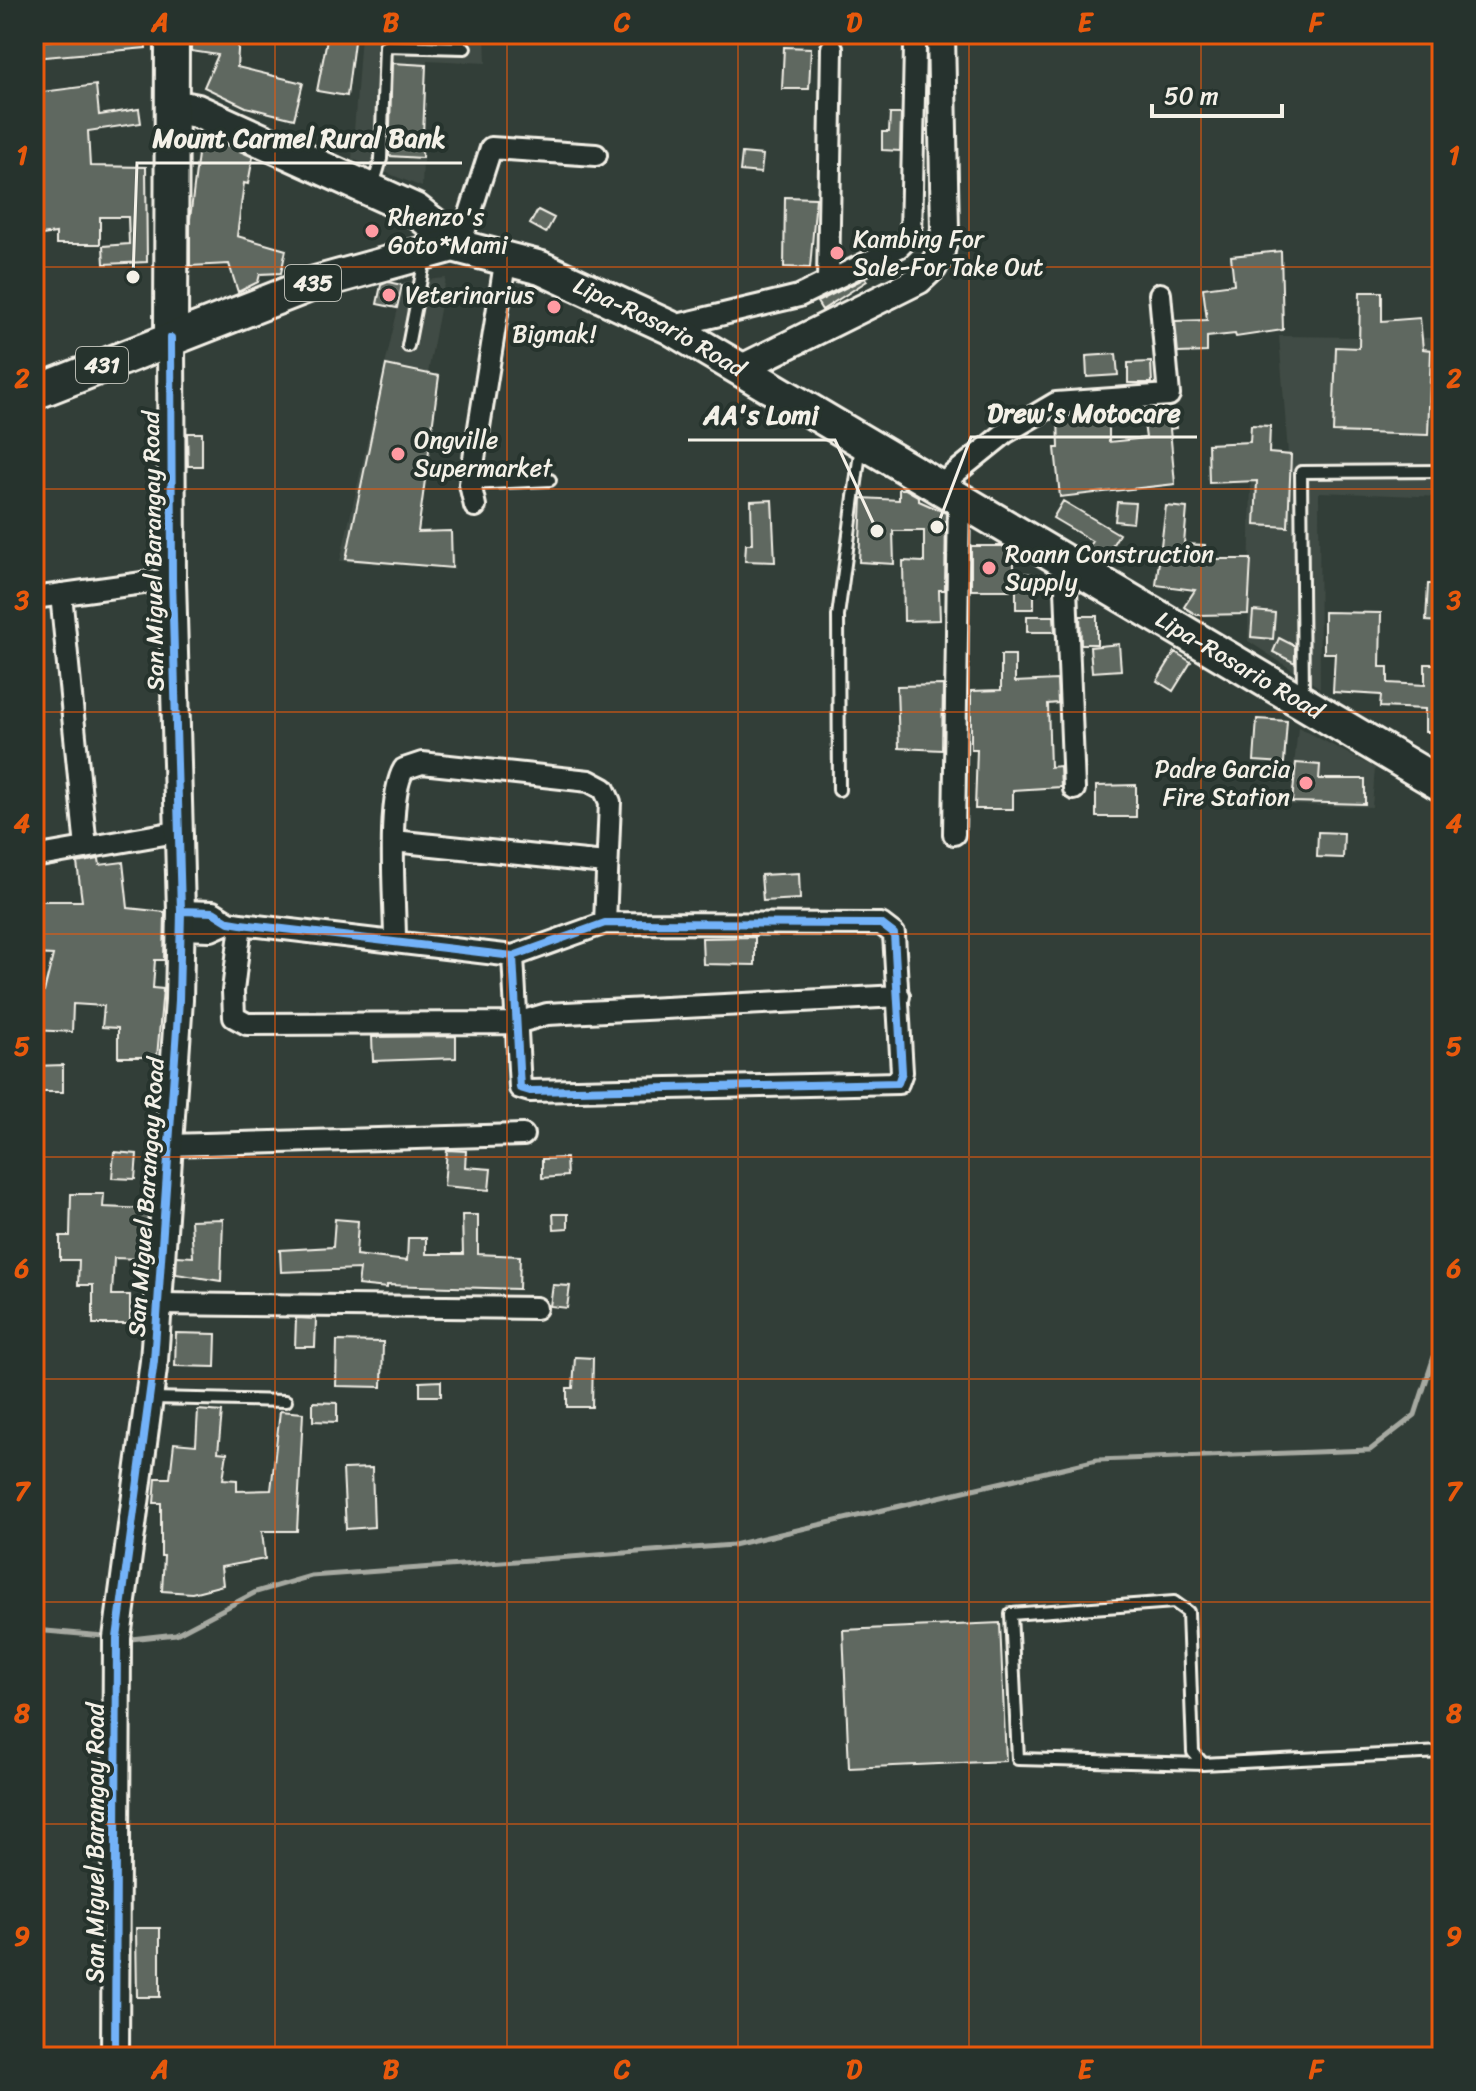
<svg xmlns="http://www.w3.org/2000/svg" width="1476" height="2091" viewBox="0 0 1476 2091" font-family="Sriracha,sans-serif">
  <style>
    .built { fill: #404b44 }
    .lines { fill: none; stroke-linecap: round; stroke-linejoin: round }
    .stream { stroke: #a6a9a1; stroke-width: 5 }
    .building { fill: #5f6861; stroke: #f4f1e8; stroke-width: 2 }
    .service-casing { stroke: #f4f1e8; stroke-width: 16 }
    .minor-casing { stroke: #f4f1e8; stroke-width: 26 }
    .tertiary-casing { stroke: #f4f1e8; stroke-width: 32 }
    .primary-casing { stroke: #f4f1e8; stroke-width: 38 }
    .service { stroke: #26332d; stroke-width: 10 }
    .minor { stroke: #26332d; stroke-width: 20 }
    .tertiary { stroke: #26332d; stroke-width: 26 }
    .primary { stroke: #26332d; stroke-width: 32 }
    .cycleway-casing { stroke: #26332d; stroke-width: 13 }
    .cycleway { stroke: #73b2f8; stroke-width: 8 }
    .grid { fill: none; stroke: #e8590c; stroke-width: 2; stroke-opacity: 0.55 }
    .poi-dot { fill: #ff9aa2; stroke: #26332d; stroke-width: 3 }
    .labels { text-anchor: middle; stroke-width: 8; stroke-linejoin: round; paint-order: stroke }
    .shield { fill: #26332d; stroke: #b6b8b0; stroke-width: 2 }
    .shield-label { font-size: 22px; font-weight: bold; fill: #f4f1e8 }
    .poi-label { font-size: 24px; fill: #f4f1e8; stroke: #26332d; text-anchor: start }
    .street-label { font-size: 24px; fill: #f4f1e8; stroke: #26332d }
    .leader { fill: none; stroke: #f4f1e8; stroke-width: 3 }
    .callout-dot { fill: #f4f1e8; stroke: #26332d; stroke-width: 3 }
    .callout-label { font-size: 26px; text-anchor: middle; font-weight: bold; fill: #f4f1e8; stroke: #26332d; stroke-width: 8; stroke-linejoin: round; paint-order: stroke }
    .neatline { fill: none; stroke: #e8590c; stroke-width: 3 }
    .grid-label { font-size: 26px; text-anchor: middle; font-weight: bold; fill: #e8590c }
  </style>
  <rect width="100%" height="100%" fill="#323e38"/>
  <filter id="ink" filterUnits="userSpaceOnUse"><feTurbulence type="fractalNoise" baseFrequency=".0125" numOctaves="2"/><feDisplacementMap in="SourceGraphic" scale="16" xChannelSelector="R" yChannelSelector="G"/><feConvolveMatrix kernelMatrix="1 2 1 2 8 2 1 2 1" color-interpolation-filters="sRGB"/></filter>
  <g filter="url(#ink)">
    <path class="built" d="M361 34H485L486 63 427 60 422 187 352 159Z
      M446 278 428 373 440 375 418 531H451L455 569 340 561 404 282Z
      M1279 336 1442 338V497L1319 492 1320 688 1248 641 1251 480H1290Z
      M1298 727 1375 768 1372 807 1290 805Z"/>
    <g class="lines">
      <path class="stream" d="M34 1630 104 1636
        M131 1639 176 1634 256 1592 311 1576 733 1545 1097 1460 1370 1450 1415 1415 1442 1332"/>
    </g>
    <path class="building" d="M115 34H145L146 48 34 58V42Z
      M191 34H239L237 67 303 83 294 119 246 107 204 87 218 55 191 51Z
      M328 34H355L347 96 317 91Z
      M784 47 811 48 809 89H782Z
      M392 63 426 65 422 158 389 156Z
      M96 85 99 115 139 109 141 123 88 131 90 166 146 167 147 262 104 264 103 246 129 244 128 217H100V244H56V233L34 236V134L39 133 34 93Z
      M890 114H901L900 151 882 150V132H889Z
      M200 138 213 139 253 157 248 184 244 183 237 236 286 250 281 273 260 274 258 282 238 292 229 264 190 266V219Z
      M742 153 763 155 761 173 740 171Z
      M785 197 816 198 810 268 784 267Z
      M538 210 554 218 546 233 530 224Z
      M1281 251 1283 330 1236 337 1235 334 1207 337V352L1178 353 1175 321 1207 320 1203 288 1234 284 1231 256Z
      M865 278 867 281 822 310 817 302Z
      M388 282 402 285 397 308 377 304 381 285Z
      M1360 292H1382V321L1420 318 1423 349 1431 350 1428 435 1333 432 1336 347 1359 348Z
      M1116 354 1118 375 1087 377 1086 356Z
      M1151 362 1152 383H1128V363Z
      M386 365 439 376 418 532 451 531 452 568 346 559Z
      M1109 412V442L1146 438 1143 416 1173 412 1176 428 1170 429 1175 484 1060 497 1055 448H1059L1058 417Z
      M1251 425 1270 426 1269 453 1291 455 1288 527 1255 525 1257 481 1209 483 1208 444 1250 442Z
      M187 433H202V466H188Z
      M899 489H905L919 497V501L946 513 945 590H939L940 620 904 621 903 561 924 562V531H893L894 564 859 562 862 498 899 500Z
      M772 500 775 562 745 561 746 544H752L751 501Z
      M1063 501 1119 534 1105 558 1088 548 1092 541 1053 518Z
      M1117 502 1135 503 1133 523 1115 521Z
      M1166 506 1187 508 1184 544 1205 545 1204 559H1251L1248 614 1197 615 1184 607 1195 590 1156 585Z
      M971 546H1002L1014 553V572L1052 576 1053 588H1034V609H1016V590H971Z
      M1428 584H1442V622L1426 621Z
      M1253 611 1275 613 1273 639 1251 637Z
      M1324 612 1381 613 1380 667H1388V683L1425 685V664H1442V732H1425V709L1380 707 1381 695 1333 692 1335 653H1324Z
      M1027 616H1054L1055 632H1027Z
      M1080 616H1097V644H1081Z
      M1279 638 1295 646V663L1273 652Z
      M1119 644 1121 670 1092 672 1090 647Z
      M1175 652 1191 662 1173 691 1157 681Z
      M1001 655H1015V682L1057 680 1058 703 1048 704 1050 767 1060 766 1061 787 1013 790V809H975L977 749H971V691L1001 690Z
      M943 685 942 750 899 748 897 686Z
      M1257 719 1287 721 1284 763 1254 761Z
      M1296 763 1320 765 1319 779H1365V804L1292 802Z
      M1136 785V817H1096V786Z
      M1318 832 1344 833 1343 858 1317 857Z
      M99 859 100 865 123 862 128 908 165 912 164 960H155L153 988 163 989 157 1057H118V1028L102 1027 104 1006 73 1004 72 1032 34 1030V992H44L53 955 34 954V901H82L77 863Z
      M799 873 800 899 763 901 761 875Z
      M755 937V965L703 964 702 938Z
      M456 1036V1058L373 1061 372 1037Z
      M63 1065V1092H34V1066Z
      M447 1150 466 1151 465 1167 491 1169 489 1190 444 1186Z
      M114 1152 137 1154 135 1179 112 1178Z
      M566 1158 567 1176 542 1178V1159Z
      M71 1194H104L103 1207 148 1209 147 1232H141V1259L114 1258 112 1295H130V1324H93V1285H78L79 1260H60V1236H70Z
      M553 1214H568V1228L554 1229Z
      M462 1215H478V1254L520 1256 519 1289 387 1285V1288L358 1285 360 1269 281 1272 280 1250 333 1247 335 1219 358 1221 356 1255 407 1261 408 1238H426V1254H463Z
      M223 1219 221 1281 176 1274 177 1256 193 1257 191 1220Z
      M553 1285 570 1286 567 1308 550 1306Z
      M296 1318 316 1319 315 1347H295Z
      M176 1333 216 1334 215 1367 175 1366Z
      M337 1341 383 1342 382 1387 336 1386Z
      M575 1357 593 1358 592 1407H567V1388H573Z
      M441 1381V1396H420V1382Z
      M313 1402 337 1403V1422L313 1421Z
      M198 1410 222 1412 218 1452 227 1453 223 1479 237 1480V1491L271 1490 280 1411 303 1413 297 1531H262L265 1559 221 1567 223 1585 192 1593 162 1591 164 1556H161V1503H154L156 1478H170L174 1443 196 1445Z
      M372 1468 374 1527 346 1529 343 1469Z
      M1000 1623 1006 1761 849 1768 843 1630Z
      M136 1928H160V1997H137Z"/>
    <g class="lines">
      <g class="service-casing">
        <path id="service" d="M373 186 381 159 385 46 465 48
          M408 346 425 258
          M470 484 550 480
          M1303 697 1301 472 1442 471
          M839 790 838 616 861 445
          M152 1398 286 1401
          M1203 1764 1193 1752 1188 1612 1174 1602 1011 1614 1018 1759 1203 1764 1442 1752"/>
      </g>
      <g class="minor-casing">
        <path id="minor" d="M460 245 491 148 596 155
          M828 282 832 48
          M669 327 799 296 899 247 911 235 915 47
          M939 486 1005 433 1056 403 1169 395 1160 294
          M475 506 470 484 506 257
          M1065 563 1074 789
          M61 594 86 848
          M34 598 172 579
          M954 834 959 499
          M394 841 605 863
          M34 857 176 832
          M181 911 213 912 229 922 241 924 513 956 605 923 881 924 894 934 902 1072 898 1083 530 1091 520 1088 513 956
          M241 924 233 991 234 1017 247 1024 517 1023 547 1014 899 996
          M181 929 211 930 229 922
          M395 940C395 901 386 798 404 769L422 763 589 781 604 789 610 802 605 923
          M170 1145 523 1135
          M158 1304 536 1308"/>
      </g>
      <g class="tertiary-casing">
        <path id="tertiary" d="M742 368 919 280 933 267 941 251 945 230 941 34
          M115 2057 117 1638 154 1361 179 1000 181 911 172 579 171 338"/>
      </g>
      <g class="primary-casing">
        <g id="primary">
          <path d="M172 106 197 111 415 210 460 245"/>
          <path d="M171 338 172 34"/>
          <path id="s1" d="M34 393 315 283 453 245 541 268 669 327 1442 785"/>
        </g>
      </g>
      <use href="#service" class="service"/>
      <use href="#minor" class="minor"/>
      <use href="#tertiary" class="tertiary"/>
      <use href="#primary" class="primary"/>
      <g class="cycleway-casing">
        <path id="cycleway" d="M181 911 213 912 229 922 241 924 513 956 605 923 881 924 894 934 902 1072 898 1083 530 1091 520 1088 513 956
          M115 2057 117 1638 154 1361 179 1000 181 911 172 579 171 338"/>
      </g>
      <use href="#cycleway" class="cycleway"/>
    </g>
  </g>
  <path class="grid" d="M275 34V2057M507 34V2057M738 34V2057M969 34V2057M1201 34V2057M34 267H1442M34 489H1442M34 712H1442M34 934H1442M34 1157H1442M34 1379H1442M34 1602H1442M34 1824H1442"/>
  <g class="poi-dot">
    <circle cx="372" cy="231" r="8"/>
    <circle cx="837" cy="253" r="8"/>
    <circle cx="389" cy="295" r="8"/>
    <circle cx="554" cy="307" r="8"/>
    <circle cx="398" cy="454" r="8"/>
    <circle cx="989" cy="568" r="8"/>
    <circle cx="1306" cy="783" r="8"/>
  </g>
  <g class="labels">
    <g class="shield">
      <rect x="285" y="265" width="56" height="36" rx="6"/>
      <rect x="76" y="347" width="52" height="36" rx="6"/>
    </g>
    <g class="shield-label">
      <text x="313" y="291">435</text>
      <text x="102" y="373">431</text>
    </g>
    <g class="poi-label">
      <text x="388" y="225">Rhenzo's<tspan x="388" dy="28">Goto*Mami</tspan></text>
      <text x="853" y="247">Kambing For<tspan x="853" dy="28">Sale-For Take Out</tspan></text>
      <text x="405" y="303">Veterinarius</text>
      <text x="554" y="342" text-anchor="middle">Bigmak!</text>
      <text x="414" y="448">Ongville<tspan x="414" dy="28">Supermarket</tspan></text>
      <text x="1005" y="562">Roann Construction<tspan x="1005" dy="28">Supply</tspan></text>
      <text x="1290" y="777" text-anchor="end">Padre Garcia<tspan x="1290" dy="28">Fire Station</tspan></text>
    </g>
    <g class="street-label">
      <text dy="8" stroke="none"><textPath href="#s1" startOffset="668">Lipa-Rosario Road</textPath></text>
      <text transform="translate(153 551) rotate(-91)" y="8">San Miguel Barangay Road</text>
      <text dy="8" stroke="none"><textPath href="#s1" startOffset="1340">Lipa-Rosario Road</textPath></text>
      <text transform="translate(146 1197) rotate(-86)" y="8">San Miguel Barangay Road</text>
      <text transform="translate(95 1843) rotate(-90)" y="8">San Miguel Barangay Road</text>
    </g>
  </g>
  <path class="leader" d="M133 277L137 163H462M937 527L971 437H1197M877 531L835 440H688"/>
  <g class="callout-dot">
    <circle cx="133" cy="277" r="8"/>
    <circle cx="937" cy="527" r="8"/>
    <circle cx="877" cy="531" r="8"/>
  </g>
  <g class="callout-label">
    <text x="299" y="147">Mount Carmel Rural Bank</text>
    <text x="1084" y="422">Drew's Motocare</text>
    <text x="761" y="424">AA's Lomi</text>
  </g>
  <rect width="1476" height="2091" fill="none" stroke="#26332d" stroke-width="88"/>
  <path d="M1152 104v12h130v-12" fill="none" stroke="#f4f1e8" stroke-width="4"/>
  <text x="1164" y="104" font-size="24" fill="#f4f1e8" stroke="#26332d" stroke-width="6" paint-order="stroke">50 m</text>
  <rect x="44" y="44" width="1388" height="2003" class="neatline"/>
  <g class="grid-label">
    <text x="160" y="31">A</text>
    <text x="391" y="31">B</text>
    <text x="622" y="31">C</text>
    <text x="854" y="31">D</text>
    <text x="1085" y="31">E</text>
    <text x="1316" y="31">F</text>
    <text x="22" y="164">1</text>
    <text x="1454" y="164">1</text>
    <text x="22" y="387">2</text>
    <text x="1454" y="387">2</text>
    <text x="22" y="609">3</text>
    <text x="1454" y="609">3</text>
    <text x="22" y="832">4</text>
    <text x="1454" y="832">4</text>
    <text x="22" y="1055">5</text>
    <text x="1454" y="1055">5</text>
    <text x="22" y="1277">6</text>
    <text x="1454" y="1277">6</text>
    <text x="22" y="1500">7</text>
    <text x="1454" y="1500">7</text>
    <text x="22" y="1722">8</text>
    <text x="1454" y="1722">8</text>
    <text x="22" y="1945">9</text>
    <text x="1454" y="1945">9</text>
    <text x="160" y="2078">A</text>
    <text x="391" y="2078">B</text>
    <text x="622" y="2078">C</text>
    <text x="854" y="2078">D</text>
    <text x="1085" y="2078">E</text>
    <text x="1316" y="2078">F</text>
  </g>
</svg>
